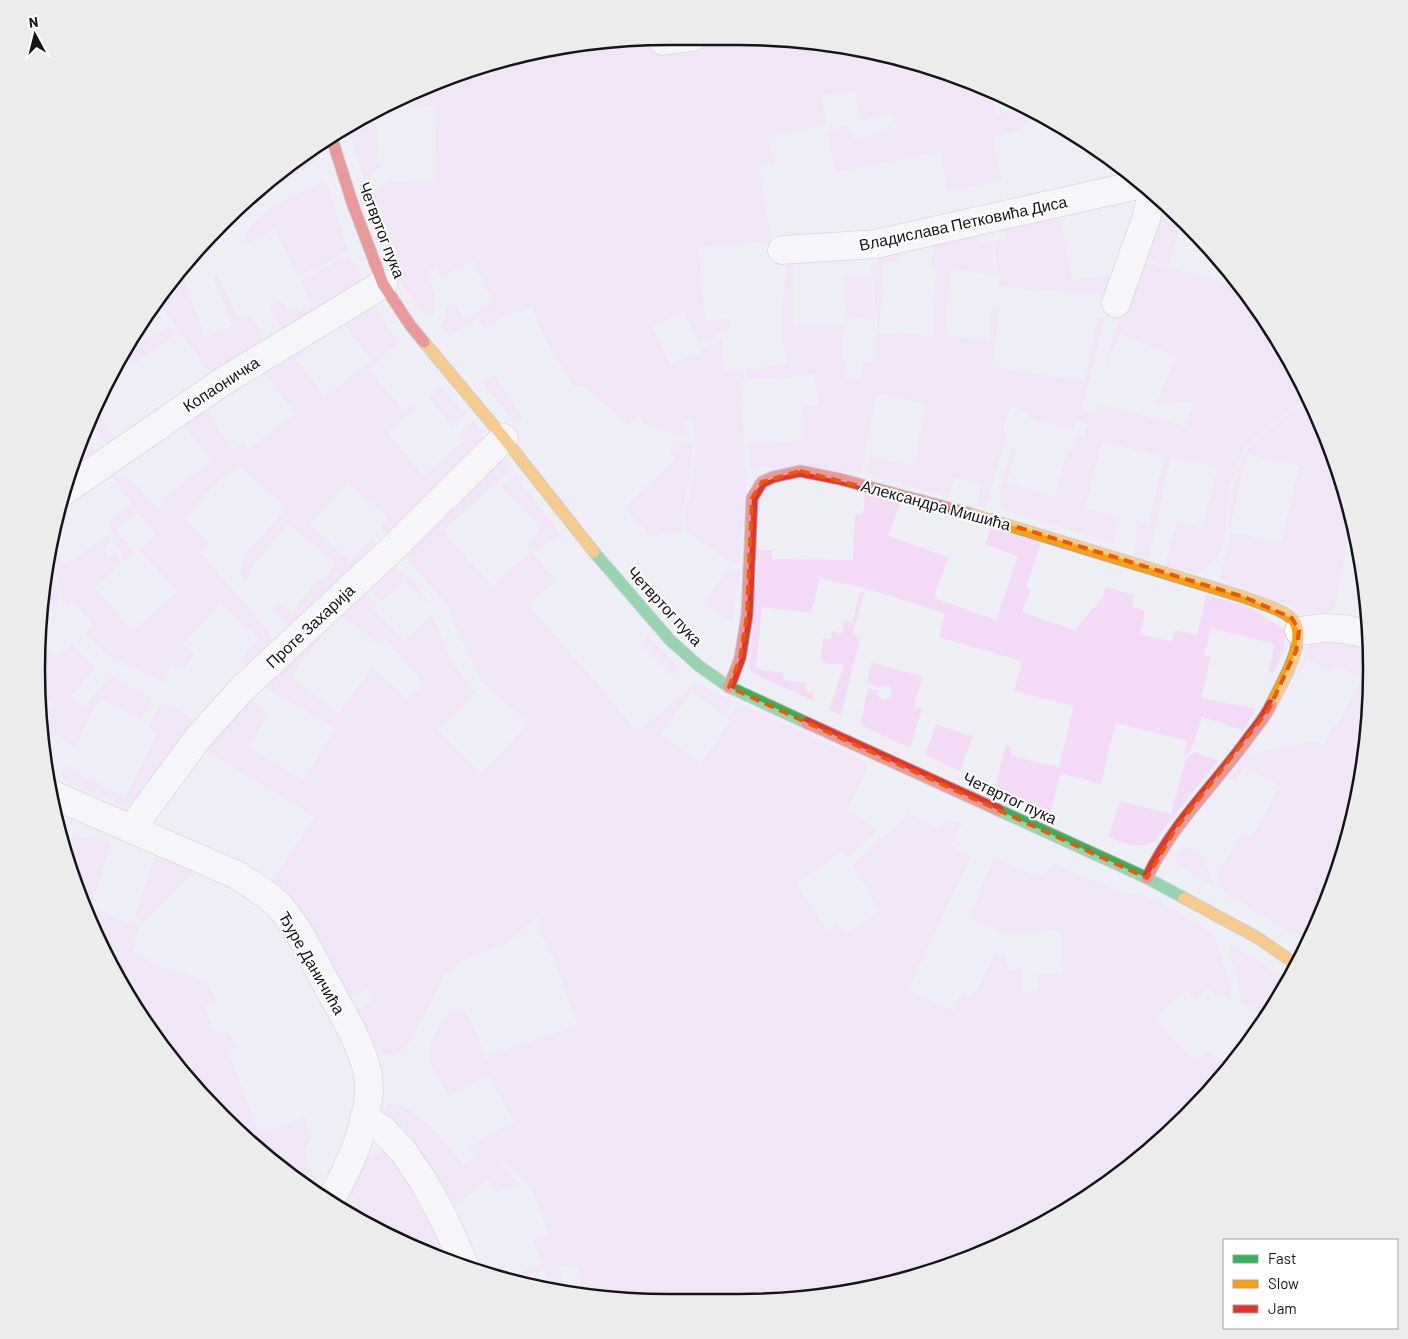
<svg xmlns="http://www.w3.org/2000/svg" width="1408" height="1339" viewBox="0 0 1408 1339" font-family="Barlow,sans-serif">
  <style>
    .green { fill: #f3dbf8 }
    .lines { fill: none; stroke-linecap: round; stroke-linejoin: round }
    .street-casing { stroke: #a8a8ac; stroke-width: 29 }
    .fast-casing { stroke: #a8a8ac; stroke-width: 13 }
    .slow-casing { stroke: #a8a8ac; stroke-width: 13 }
    .jam-casing { stroke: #a8a8ac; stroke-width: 13 }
    .street { stroke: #fcfdfe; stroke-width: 28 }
    .fast { stroke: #30b455; stroke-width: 11 }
    .slow { stroke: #ff9f0a; stroke-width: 11 }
    .jam { stroke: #e5322d; stroke-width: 11 }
    .marked { fill: none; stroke: #e8590c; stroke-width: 4; stroke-dasharray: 10 6; stroke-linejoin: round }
    .labels { text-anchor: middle; stroke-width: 4; stroke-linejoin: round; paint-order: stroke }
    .street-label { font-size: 16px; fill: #141519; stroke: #fff }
    .rim { fill: none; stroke: #141519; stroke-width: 2.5 }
  </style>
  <rect width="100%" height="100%" fill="#eeeff5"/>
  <path class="green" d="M657 37 660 48 729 38H780L903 58 999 94 993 96 996 114 1028 108 1030 121 1019 130 993 137 1002 181 948 192 940 152 835 173 827 130 850 126 854 140 896 128 892 113 860 121 855 91 821 96 826 125 768 137 774 163 759 165 769 229 770 242 699 248 705 320 730 319 731 329 720 333 699 346 684 312 653 327 671 365 700 352 722 338 724 371 744 370 745 381H741L746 492 740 562 733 564 689 534 684 517 690 495 695 465 696 442 692 420 684 422 686 434 677 435 645 424 639 416 628 425 582 384 574 387 543 336 532 307 506 316 484 329 477 319 449 335 441 328 445 318 447 305 454 302 463 319 493 303 473 262 440 278 437 269 427 272C431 284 440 304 432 316 418 317 394 269 388 256 380 237 375 217 368 197L392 177V181L436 180 435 105 408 106 407 101H396L427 85 546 48Z
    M376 112 377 162 385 163 364 180 348 127Z
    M317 143 320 150 318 159C304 170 290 180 272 183Z
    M323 182 328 186 348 250 331 261 297 277 275 230 243 245C244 216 299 191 323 182Z
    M1160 201 1181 220 1170 266 1141 258Z
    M1060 213 1072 281 1121 273 1105 295 999 287 1000 275 996 274 995 241 1005 239 1006 226Z
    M979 234 980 243 992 242 993 274 951 270 945 335 989 339 992 306 1000 307 992 366 1085 381 1097 317 1105 318 1082 410 1095 413 1098 405 1186 426 1193 403 1156 404 1176 357 1120 334 1104 371 1107 354 1141 261 1230 284 1233 277 1273 334 1271 349 1285 351 1287 353 1307 398 1256 436 1243 451 1230 485 1224 540 1220 553 1212 564 1196 574 1165 565 1177 522 1203 528 1217 467 1171 457 1148 560 1135 556 1137 521 1148 524 1164 456 1102 442 1085 509 1117 516 1115 544 1003 510C994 497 1008 463 1012 447L1016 448 1007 484 1055 496 1068 449 1073 450 1077 435 1084 437 1088 424 1076 421 1074 429 1028 418 1030 412 1010 407 1003 433 1007 434 986 507 977 504 981 484 954 478 949 497 867 474 869 456 914 465 926 403 876 393 861 473 764 467 750 470 748 443 804 440 802 407 818 405 815 375 747 380 746 369 764 368V365L786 364 781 322 786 269 789 262 793 261V326H844L842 359 846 360 845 377 861 378 862 361H875L877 321 871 264 877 263 876 255 894 252 902 263H883L879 333 933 336 936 271H932L931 262 935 243Z
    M349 254 361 277 360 282 284 334 270 306 281 301 287 311 297 307 299 311 311 305 301 281Z
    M177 274 180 279 183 278 205 336 233 326 213 277 218 276 238 319 251 314 266 344 213 378 162 307 149 314Z
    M851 275V278H871L874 320 845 318 844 276Z
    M368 308 374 309 378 313 399 343 369 370 404 410 413 403 417 408 388 433 423 475 464 441 458 434 473 421 480 430 484 440 390 538 379 528 388 518 347 483 310 525 351 561 371 539 381 548 293 629 273 609 278 603 291 612 318 579 328 575 332 569 333 562 289 524 252 567 251 573 245 582 240 571 244 556 286 508 239 466 218 482 184 519 209 543 200 552 268 630 272 638V643L249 668 242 657 258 638 220 604 183 644 194 654 184 669 171 663 162 682 107 656 85 633 93 625 73 601 67 605 61 599 53 556V552L65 565 109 534V544L103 550 110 557 116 552 121 564 95 588 133 631 177 592 138 549 156 534 137 512 116 530 134 552 123 562 122 553 112 542 111 519 132 504 108 472C136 476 139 491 157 509L163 503 161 500 211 460 179 421 197 409 206 411 232 449 243 442 248 448 295 414 260 368 301 343 304 352 296 359 325 396 371 360 343 323 322 339 318 334Z
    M169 326 175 335 134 365 125 354 119 358 135 334 140 342Z
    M495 375 523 418 515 423 482 383Z
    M441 386 466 414 452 426 428 398Z
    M1309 401 1338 466 1356 540 1348 539 1334 609C1328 616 1323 615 1314 614L1219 580 1231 532 1281 543 1299 466 1247 454 1230 529 1228 528C1231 496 1233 460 1258 437 1273 424 1292 413 1309 401Z
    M96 409 118 444 109 449 90 421Z
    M693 441 692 465 681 517 683 531 651 537 624 508 675 459 670 453 680 444Z
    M93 446 100 456 67 477 73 458Z
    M502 457 513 468 443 531 493 586 531 550 555 581 529 606 592 677 637 731 696 683 733 702 724 716 691 692 661 734 701 763 730 721 727 718 738 703 863 760 868 768 847 809 879 830 847 858 842 852 797 884 827 930 838 923 846 934 879 911 853 865 909 813 938 830 945 822 963 823 951 845 971 856 908 990 953 1010 962 992 973 997 995 953 1005 956 1009 969H1021L1022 993 1038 991V974L1063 973 1061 931 1006 933 969 917 994 857 1039 877 1055 864 1127 895 1137 893 1159 901 1214 934 1231 986V1000L1222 992 1217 997 1208 988 1196 1000 1186 991 1181 993 1155 1020 1196 1062 1208 1050 1218 1059 1231 1062 1230 1067 1156 1146 1055 1218 942 1269 821 1297 669 1303 570 1293 582 1291 577 1265 559 1268 562 1283 550 1288 545 1270 504 1278 542 1264 533 1239 549 1234 531 1187 503 1160 500 1163 520 1185 495 1193 488 1178 460 1203 447 1209 385 1111 388 1104C411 1098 451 1148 464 1165L479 1156 471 1151 469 1147 514 1121 487 1075 449 1096C442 1085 433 1073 430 1059 427 1047 445 1003 461 1010 473 1015 482 1048 486 1060L490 1055 577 1025 555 962 539 931V917L504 945 483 951 461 962 445 976 406 1048C379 1073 365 1030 355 1011L373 999 367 988 348 1000 270 884 314 817 199 746 247 696 268 715 249 747 303 780 335 729 261 684 317 634 320 638 291 676 338 713 373 668 390 682 406 699 424 684 386 640 378 644 339 614 363 591 378 605 373 609 405 641 432 614 450 659 475 693 438 730 481 774 528 724 482 682 452 620 450 609 404 555Z
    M515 475 561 534 536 552 528 543 541 528 501 487Z
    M865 493 901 501 888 536 948 557 934 598 996 620 1018 556 985 544 991 528 1041 542 1026 587 1031 589 1022 612 1074 630 1101 600 1106 587 1134 595 1132 607 1145 611 1140 634 1172 641 1175 630 1197 635 1206 595 1245 605 1284 629V650L1274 673 1269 671 1275 644 1211 628 1204 655 1211 656 1201 698 1256 709 1243 730 1202 717 1191 751 1184 756 1187 741 1116 723 1101 784 1061 773 1049 816 994 790 1006 745 1012 747 1011 756 1059 767 1074 706 1014 691 1022 661 939 637 945 613 865 588 820 578 811 613 762 607 756 669 784 673 783 680 806 683 805 691 814 694 812 700 752 673 750 666 758 550H772V559L853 560 855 514 863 515Z
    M51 548 50 555 59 601 52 606 49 603 42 610V587Z
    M393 567C412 574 420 588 429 605L404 581 382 601 366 587 386 568Z
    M740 569 732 622 703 603 726 572Z
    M860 591 865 592 852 634 860 637 841 715 829 710 844 665 821 663 823 638 831 639 832 631 841 633 844 620 852 623Z
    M648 636 680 669 673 676 640 643Z
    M1318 638 1368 644 1370 711 1350 834 1315 927 1302 930 1293 935 1225 892C1210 873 1219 869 1230 854 1235 847 1238 840 1241 833L1251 838 1280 786 1244 766 1235 782 1228 778 1246 755 1316 741 1324 745 1334 725 1337 726 1362 679 1335 665 1330 672 1307 659 1285 703 1311 643Z
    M42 641 56 658 72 644 95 668 71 697 85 706 110 676 154 699 141 720 99 699 75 748 56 734 42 754V721L54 707 42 695Z
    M871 662 923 677 914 706 922 709 910 748 862 726 861 722 868 688 878 690 877 694 881 699H886L891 697 892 691 889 686 884 685 880 687 867 683Z
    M162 702 188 715 193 724 136 804 122 805 59 778 65 766 125 797 158 733 148 727Z
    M936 725 973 736 960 771 925 755Z
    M1194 752 1218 760 1153 842C1137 850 1123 843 1108 837L1120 801 1171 814 1186 758Z
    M73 835 112 842 91 908 141 927 133 941 137 944 133 952 159 966 206 981 217 1001 206 1007 213 1032 229 1031 237 1047 229 1052 259 1134 306 1117 308 1131 311 1137 305 1150 312 1187 311 1190 194 1087 121 986 70 873 64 849 68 850Z
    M1188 848C1210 856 1206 869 1216 888L1177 865 1175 862C1177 853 1179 850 1188 848Z
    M156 853 196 869 144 921 135 916Z
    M1314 929 1307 947 1294 937 1303 932Z
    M1231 944 1288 980 1266 1015 1251 1010V1006L1240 1003C1240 994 1240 986 1237 977 1234 966 1228 957 1231 944Z
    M382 1152 392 1153 457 1263 427 1254 349 1213 356 1200 348 1196C355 1176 358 1156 382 1152Z"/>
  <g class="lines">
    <g class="street-casing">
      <path id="street" d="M663 41 692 37
        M782 250 876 244 1142 184
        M1116 303 1146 219 1152 194
        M64 491 222 382 383 284
        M1299 631 1324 628 1344 629 1368 634
        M51 794 237 875C252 885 270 895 282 909 300 930 312 957 325 981 341 1012 371 1056 369 1092 366 1131 348 1170 329 1202
        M131 829 198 738 241 690 389 552 504 438
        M364 1118 381 1128 403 1151 424 1182 445 1221 465 1266"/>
    </g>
    <g class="fast-casing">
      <path id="fast" d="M594 552 670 640 699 666 729 687 807 723
        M998 810 1147 878 1184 898"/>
    </g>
    <g class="slow-casing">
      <path id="slow" d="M424 342 504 438 594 552
        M968 513 1244 597C1259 603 1277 607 1290 617 1313 634 1280 686 1271 705
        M1184 898 1258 938 1297 965"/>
    </g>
    <g class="jam-casing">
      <path id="jam" d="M331 136 353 205 383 284 410 325 424 342
        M729 687 740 658 747 615 752 498 762 482 773 477 800 471 840 479 968 513
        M807 723 998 810
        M1147 878C1172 825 1213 787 1247 740 1255 729 1265 718 1271 705"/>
    </g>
    <use href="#street" class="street"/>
    <use href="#fast" class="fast"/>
    <use href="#slow" class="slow"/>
    <use href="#jam" class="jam"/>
  </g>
  <path d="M0 0H1408V1339H0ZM800 471 991 519 1244 597 1292 618 1299 631 1296 651 1269 709 1176 828 1147 878 729 687 740 658 747 615 752 498 762 482Z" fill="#eeeff5" fill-opacity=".55" fill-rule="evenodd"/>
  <path class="marked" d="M800 471 991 519 1244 597 1292 618 1299 631 1296 651 1269 709 1176 828 1147 878 729 687 740 658 747 615 752 498 762 482Z"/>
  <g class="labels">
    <g class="street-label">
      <text transform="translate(963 223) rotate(-12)" y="6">Владислава Петковића Диса</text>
      <text transform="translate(382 230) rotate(69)" y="6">Четвртог пука</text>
      <text transform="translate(221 384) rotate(-33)" y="6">Копаоничка</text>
      <text transform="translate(936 505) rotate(15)" y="6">Александра Мишића</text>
      <text transform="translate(665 606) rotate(47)" y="6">Четвртог пука</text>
      <text transform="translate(310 626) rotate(-43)" y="6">Проте Захарија</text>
      <text transform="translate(1010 798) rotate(25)" y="6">Четвртог пука</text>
      <text transform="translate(312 963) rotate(60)" y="6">Ђуре Даничића</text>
    </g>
  </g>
  <path d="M0 0H1408V1339H0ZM669 45H739A624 624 0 0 1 1363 669V670A624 624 0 0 1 739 1294H669A624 624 0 0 1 45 670V669A624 624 0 0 1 669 45Z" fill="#ececed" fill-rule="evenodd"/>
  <path class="rim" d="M669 45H739A624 624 0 0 1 1363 669V670A624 624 0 0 1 739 1294H669A624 624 0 0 1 45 670V669A624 624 0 0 1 669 45Z"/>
  <rect x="1223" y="1239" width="175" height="90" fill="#ffffff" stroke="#a1a1a3"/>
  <rect x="1233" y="1255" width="25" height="8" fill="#30b455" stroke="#a1a1a3"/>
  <text x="1268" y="1264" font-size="15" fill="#141519">Fast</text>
  <rect x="1233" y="1280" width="25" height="8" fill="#ff9f0a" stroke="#a1a1a3"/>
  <text x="1268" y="1289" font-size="15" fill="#141519">Slow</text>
  <rect x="1233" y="1305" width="25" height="8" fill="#e5322d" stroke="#a1a1a3"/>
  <text x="1268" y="1314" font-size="15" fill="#141519">Jam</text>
  <g transform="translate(35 35) rotate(353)" stroke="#ffffff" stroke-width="4" paint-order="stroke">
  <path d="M0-4L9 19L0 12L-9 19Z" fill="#141519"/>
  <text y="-8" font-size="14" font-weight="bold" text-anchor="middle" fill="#141519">N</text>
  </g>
</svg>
